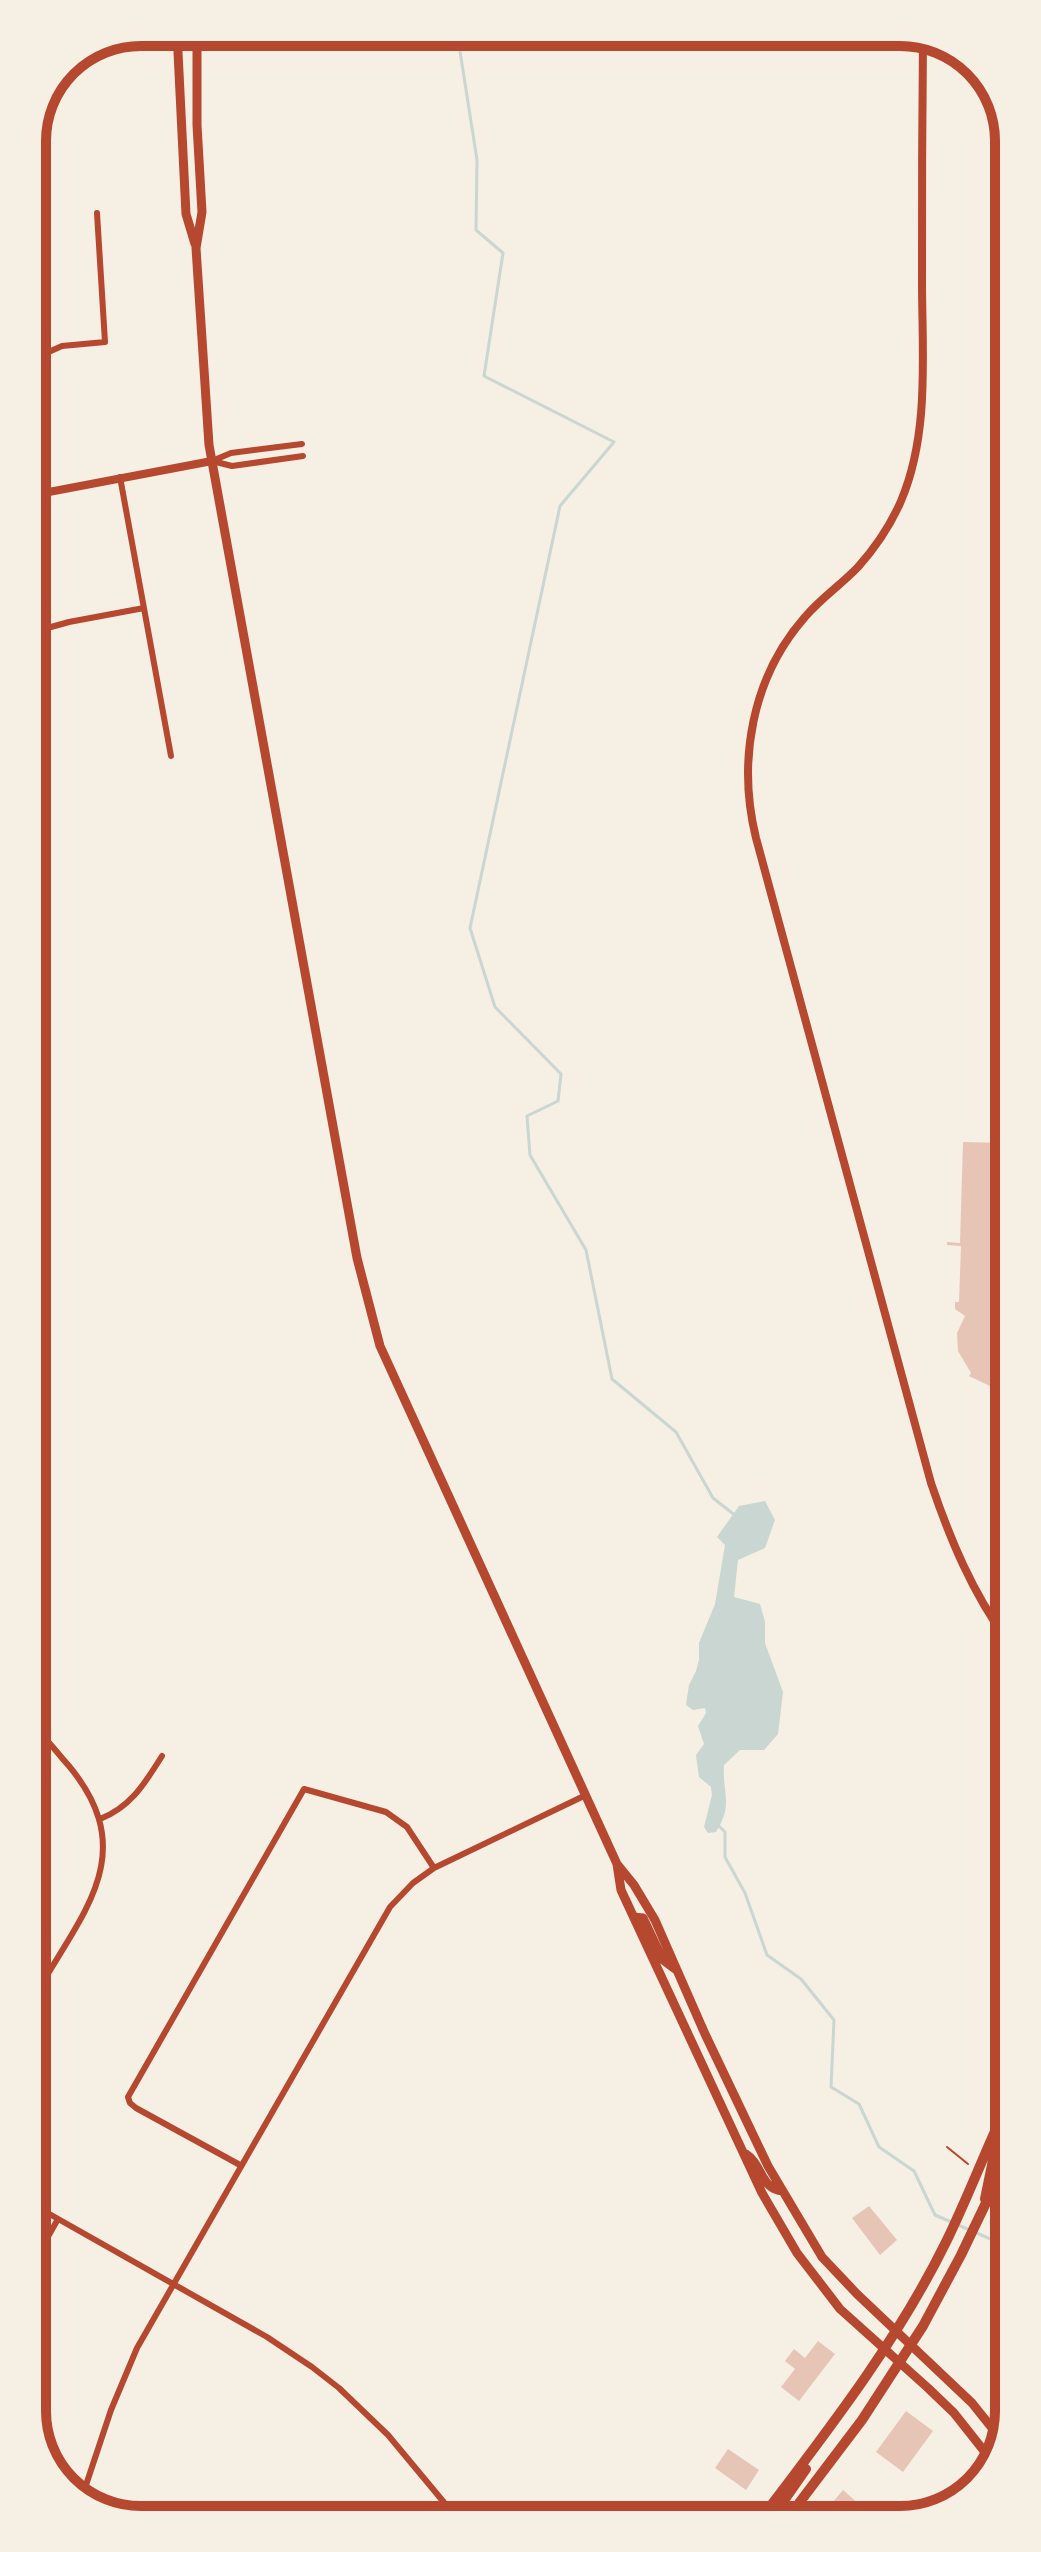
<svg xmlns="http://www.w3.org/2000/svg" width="1041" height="2552" viewBox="0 0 1041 2552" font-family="'DejaVu Sans',sans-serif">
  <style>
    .water { fill: #c9d6d2 }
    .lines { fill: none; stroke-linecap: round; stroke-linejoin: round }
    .stream { stroke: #c9d6d2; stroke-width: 3 }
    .building { fill: #e6c5b7 }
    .path { stroke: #b5482f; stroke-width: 2 }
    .minor { stroke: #b5482f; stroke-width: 6 }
    .tertiary { stroke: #b5482f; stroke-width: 8 }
    .secondary { stroke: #b5482f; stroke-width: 9 }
    .primary { stroke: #b5482f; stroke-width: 10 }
    .rim { fill: none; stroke: #b5482f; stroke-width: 10 }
  </style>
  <rect width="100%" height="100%" fill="#f6efe4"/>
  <path class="water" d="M765 1501 775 1520 765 1548 738 1560 734 1597 760 1604 765 1622V1643L783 1692 778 1734 764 1750H740L724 1765C722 1794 734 1803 716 1832L708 1833 704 1827 712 1795 711 1787 699 1777 696 1755 704 1744 698 1726 706 1713 705 1708 693 1710 686 1705 689 1685 696 1671 699 1660V1643L715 1604 725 1545 717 1537 739 1506Z"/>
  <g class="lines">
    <path class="stream" d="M457 32 477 160 476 230 503 253 484 376 614 442 560 506 470 928 495 1007 561 1074 558 1101 527 1116 530 1155 586 1250 612 1379 676 1432 713 1498 736 1516
      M719 1826 725 1832V1857L745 1893 767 1955 801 1979 834 2020 831 2087 859 2104 879 2147 914 2171 935 2215 1009 2247"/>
  </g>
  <path class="building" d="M963 1142 1006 1143V1393H996V1389L969 1376 971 1373 958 1351 957 1333 965 1316 955 1309V1302H959L961 1246 947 1245V1242L960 1243Z
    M869 2206 897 2240 880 2255 852 2218Z
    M818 2341 835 2354 799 2401 781 2387 795 2369 785 2361 794 2349 805 2358Z
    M906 2411 933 2431 903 2472 876 2452Z
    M728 2449 759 2470 746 2490 715 2468Z
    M843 2490 867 2511 863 2515H822Z"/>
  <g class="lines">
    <path class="path" d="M947 2147 968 2164"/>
    <path class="minor" d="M33 359 62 346 105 342 97 213
      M212 461 232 466 303 456
      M212 461 231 453 302 444
      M120 477 171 756
      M33 632 69 622 144 608
      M36 1729C48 1740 58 1754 69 1766 141 1853 83 1912 37 1992
      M100 1819C131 1807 145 1783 162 1756
      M240 2165 136 2108 130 2103 128 2097 304 1789 386 1812 407 1827 434 1868
      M37 2207 267 2337 312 2367 339 2388 388 2435 457 2518
      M37 2256 58 2219
      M81 2500 111 2410 137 2348 390 1907 413 1883 434 1868 586 1795"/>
    <path class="tertiary" d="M923 38C922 119 922 199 922 280 922 353 930 433 901 501 891 524 875 548 858 567 842 584 821 598 805 617 752 677 737 761 756 838L931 1483C950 1539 972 1592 1007 1640
      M33 495 212 461"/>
    <path class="secondary" d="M177 32 186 214 195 244
      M197 32V125L202 212 196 248 209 445 357 1258 380 1346 617 1864 634 1885 655 1920 705 2034 768 2166 822 2257 857 2294 972 2403 1000 2438
      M617 1864 621 1890 762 2193 797 2253 840 2309 928 2388 954 2413 992 2461
      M634 1917 643 1918 663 1960 675 1969
      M746 2154C762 2164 761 2190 783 2191"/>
    <path class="primary" d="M985 2199 993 2160 1008 2128
      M774 2515 806 2469
      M790 2515 862 2420 923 2326 961 2255 1008 2157
      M763 2516C829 2429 898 2340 946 2242 968 2197 986 2149 1008 2103"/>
  </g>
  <path d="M0 0H1041V2552H0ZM141 46H900A95 95 0 0 1 995 141V2411A95 95 0 0 1 900 2506H141A95 95 0 0 1 46 2411V141A95 95 0 0 1 141 46Z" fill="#f6efe4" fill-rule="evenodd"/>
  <path class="rim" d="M141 46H900A95 95 0 0 1 995 141V2411A95 95 0 0 1 900 2506H141A95 95 0 0 1 46 2411V141A95 95 0 0 1 141 46Z"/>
</svg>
